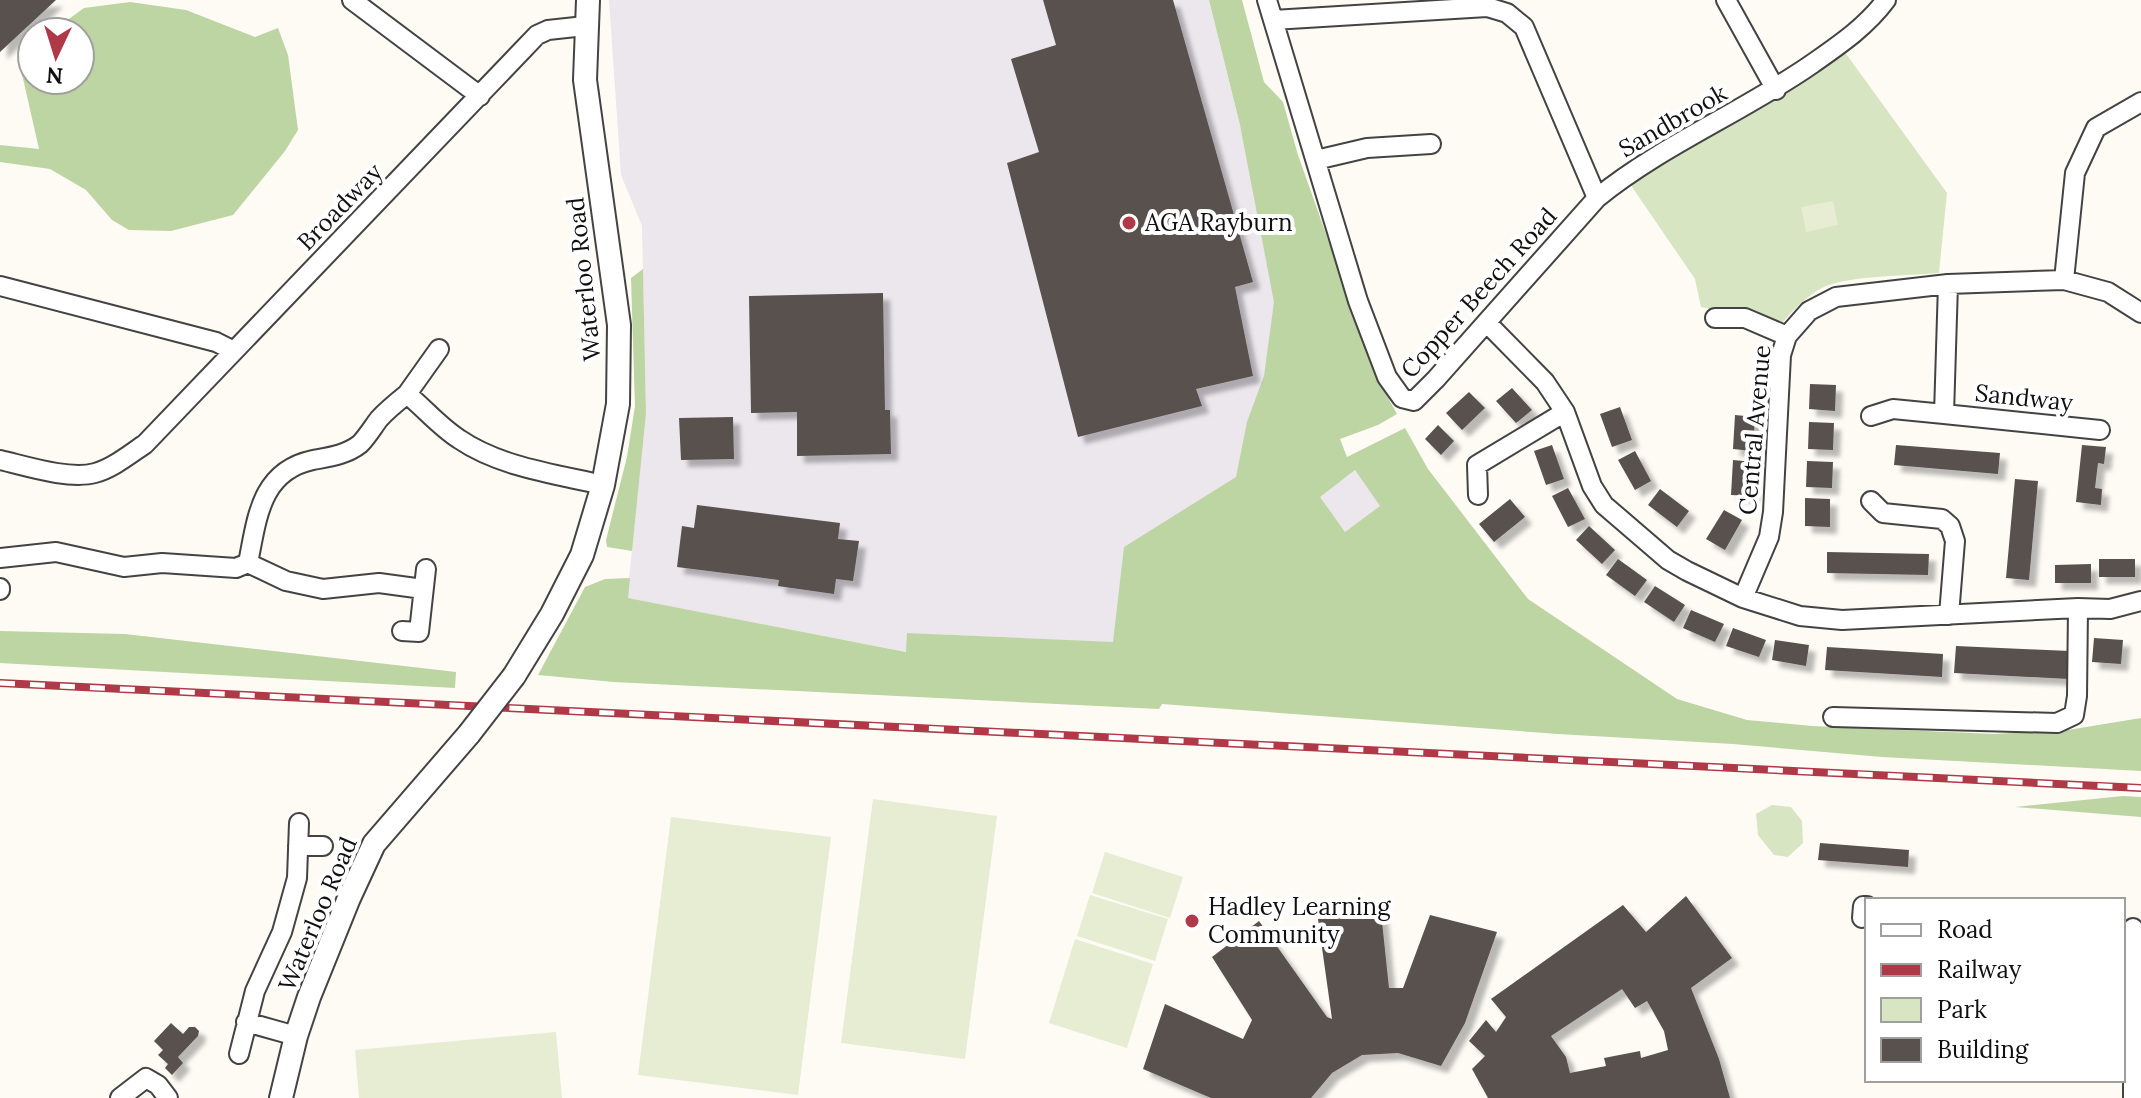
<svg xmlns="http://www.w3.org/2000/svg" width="2141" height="1098" viewBox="0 0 2141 1098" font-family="Lora,serif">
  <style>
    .industrial { fill: #ece6ed }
    .green { fill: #d7e5c2 }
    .forest { fill: #bdd4a3; fill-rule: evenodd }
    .pitch { fill: #e6edd2 }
    .building { fill: #58514e; fill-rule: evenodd; filter: url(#shadow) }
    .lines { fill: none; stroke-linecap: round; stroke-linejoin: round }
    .minor-casing { stroke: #434343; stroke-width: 22 }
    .tertiary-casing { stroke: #434343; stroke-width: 26 }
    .minor { stroke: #fff; stroke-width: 18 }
    .tertiary { stroke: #fff; stroke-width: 22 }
    .rail-casing { stroke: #b03947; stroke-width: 8 }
    .rail { stroke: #fff; stroke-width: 5; stroke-dasharray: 15; stroke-linecap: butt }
    .tertiary-bridge-casing { stroke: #434343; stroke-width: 26; stroke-linecap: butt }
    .tertiary-bridge { stroke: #fff; stroke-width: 22 }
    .poi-dot { fill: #b03947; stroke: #fff; stroke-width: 3 }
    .labels { text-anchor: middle; stroke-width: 8; stroke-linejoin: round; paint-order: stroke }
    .street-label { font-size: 24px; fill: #101010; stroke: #fff }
    .poi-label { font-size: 24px; fill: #101010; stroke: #fff; text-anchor: start }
  </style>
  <defs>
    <filter id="shadow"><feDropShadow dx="7" dy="7" stdDeviation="2" flood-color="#0004"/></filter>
  </defs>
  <rect width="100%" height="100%" fill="#fefbf5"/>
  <path class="industrial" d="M609 0H1209L1240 125 1333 441 1195 646 908 633 907 652 627 598 646 414 642 226 621 175Z
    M1355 470 1381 507 1345 532 1319 497Z"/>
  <path class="green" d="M1844 51 1947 193 1939 273C1908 276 1845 275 1820 289 1805 298 1793 310 1782 323L1701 307 1695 279 1630 184 1745 115Z
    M1772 805 1791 807 1802 821 1803 843 1788 857 1774 855 1758 835 1756 814Z"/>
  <path class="forest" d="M1209 0H1242L1264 82 1283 102 1298 155 1377 378 1397 414 1378 425 1340 439 1347 457 1405 428 1428 469 1528 599 1677 699 1747 720 1812 726 1994 734 2068 730 2141 718V771L1882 757 1733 744 1558 734 1175 705 1162 704 1159 709 614 682 538 675 585 587 605 579 630 578 628 598 906 652 907 633 1113 642 1124 547 1236 477 1247 422 1264 376 1274 302 1240 125ZM1355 470 1380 506 1345 532 1320 497Z
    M130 2 186 10 255 37 278 28 288 55 298 130 285 151 233 215 171 231 129 230 112 220 86 190 50 169 0 162V145L39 149 22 74 31 47 32 80H80V32H51L84 8Z
    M643 269 646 414 632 551 607 547 606 540 627 457 635 406 631 278Z
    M0 631 125 634 456 672 455 688 0 663Z
    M2123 796 2141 797V817L2015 807Z"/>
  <path class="pitch" d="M1833 201 1838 225 1806 232 1801 207Z
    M873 799 997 816 965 1059 841 1043Z
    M671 817 831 837 798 1095 638 1075Z
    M1105 852 1183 877 1170 918 1092 893Z
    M1090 895 1168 919 1155 961 1077 936Z
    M1075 939 1153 964 1127 1048 1049 1023Z
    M556 1032 562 1098H359L355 1050Z"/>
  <path class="building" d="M0 0H56L0 52Z
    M1043 0H1173L1253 282 1235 287 1253 376 1196 389 1202 406 1078 437 1007 163 1039 152 1011 59 1056 45Z
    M883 293 885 410H890L891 454 797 456V412L751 413 749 296Z
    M1810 384 1836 385 1835 411 1809 409Z
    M1512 388 1532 410 1516 423 1496 401Z
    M1469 392 1485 408 1462 430 1446 413Z
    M1620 407 1632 440 1612 447 1600 414Z
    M1735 415 1755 417 1753 451 1733 449Z
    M733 417 734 459 681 460 679 418Z
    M1809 422 1834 423 1833 450 1808 449Z
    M1438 425 1454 441 1441 455 1425 439Z
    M1552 445 1564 479 1546 485 1534 451Z
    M1896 445 2000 453 1998 474 1894 465Z
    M2082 445 2106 447 2104 464 2098 463 2095 488 2102 489 2101 505 2076 502Z
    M1635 451 1651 481 1635 490 1618 460Z
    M1733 460 1754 462 1752 496 1731 495Z
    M1807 461 1833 462 1832 488 1806 487Z
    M2015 479 2038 481 2029 580 2006 578Z
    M1568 488 1585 519 1568 527 1552 496Z
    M1660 489 1689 511 1677 527 1648 505Z
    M1805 498 1830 499V527L1805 526Z
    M1510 499 1525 517 1494 542 1479 524Z
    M697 505 840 523 838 539 859 541 853 581 836 579 834 594 778 586 779 580 677 567 682 526 694 528Z
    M1724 510 1742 520 1725 550 1706 539Z
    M1589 526 1615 550 1602 564 1576 540Z
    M1827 552 1929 554 1928 575 1827 573Z
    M1618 559 1647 580 1635 596 1606 575Z
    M2099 559H2135V577H2099Z
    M2091 564V583H2055V565Z
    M1655 586 1685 605 1674 622 1644 602Z
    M1691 610 1724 624 1715 642 1683 628Z
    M1733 628 1766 640 1759 657 1726 646Z
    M2094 638 2123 640 2121 664 2092 662Z
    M1775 640 1809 645 1806 666 1772 660Z
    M1956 646 2070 651 2069 679 1954 673Z
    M1827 647 1943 654 1942 677 1825 670Z
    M1820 843 1909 850 1908 867 1818 860Z
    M1686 896 1732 958 1691 988 1719 1059 1730 1098H1488L1472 1069 1485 1056 1469 1041 1486 1020 1496 1032 1506 1017 1491 999 1623 905 1646 932ZM1622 989 1635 1008 1647 1001 1664 1031 1668 1050 1641 1058 1640 1051 1604 1058 1606 1066 1570 1073 1566 1057 1551 1036Z
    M1381 912 1389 988H1403L1430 915 1497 932 1465 1023 1441 1066 1398 1053 1362 1055 1332 1073 1311 1098H1211L1143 1069 1165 1004 1243 1039 1252 1020 1212 957 1259 921 1327 1017 1332 1019 1318 919Z
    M171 1023 183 1034 189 1027H195L199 1031 198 1036 178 1057 183 1063 172 1075 165 1068 168 1064 158 1055 163 1050 154 1041Z"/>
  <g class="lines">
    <g class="minor-casing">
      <path id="minor" d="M352 0 480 96
        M1267 0 1358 301 1387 377 1402 398 1414 401 1436 379 1597 198C1662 145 1743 112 1812 64 1839 45 1866 27 1886 0
        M1726 0 1776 90
        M1273 20 1487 7 1507 13 1524 27 1597 198
        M1316 160 1367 148 1431 144
        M2064 280 2075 173 2096 128 2141 102
        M1948 284 1944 414 2100 430
        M0 286 216 342 234 351
        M1715 318H1745L1787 336 1781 355 1773 512 1769 537 1743 598
        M1487 323 1545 382 1565 412 1592 486 1604 505 1668 560 1687 571 1743 598 1800 616 1842 620 2078 608 2110 609 2141 601
        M1787 336 1809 311 1836 297 1948 284 2064 280 2108 292 2141 313
        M407 394 439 349
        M1871 416 1893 409 1944 414
        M0 460C26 466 69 480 95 473 113 468 130 454 145 444L537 35 548 30 585 26
        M1478 495 1477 465 1565 412
        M1871 501 1883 513 1942 519 1950 526 1955 541 1949 615
        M0 558 56 552 124 567 162 563 236 568 248 563C257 519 260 471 313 460 329 457 346 455 360 444 367 437 373 427 379 419 387 410 397 402 407 394 424 408 440 427 459 439 500 467 555 474 603 485
        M248 563 286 581 323 589 379 583 423 589
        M0 588V590
        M402 631 419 632 426 569
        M1833 717 2057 723 2074 715 2077 696 2078 608
        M298 846H323
        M1862 918 1863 906H1867
        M2133 928V1098
        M246 1022 296 1036
        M239 1054 255 991 282 932 297 878 299 823
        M120 1098 146 1078 158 1085 168 1098"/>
    </g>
    <g class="tertiary-casing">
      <path id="tertiary" d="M514 676 552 614 582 555 603 485 618 404 619 325 585 80 588 0
        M281 1098 296 1036 309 997 349 898 374 844 469 734"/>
    </g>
    <use href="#minor" class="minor"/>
    <use href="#tertiary" class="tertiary"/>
    <g class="rail-casing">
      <path id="rail" d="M0 683 2141 788"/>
    </g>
    <use href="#rail" class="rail"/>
    <g class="tertiary-bridge-casing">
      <path id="tertiary-bridge" d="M469 734 514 676"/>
    </g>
    <use href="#tertiary-bridge" class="tertiary-bridge"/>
  </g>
  <g class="poi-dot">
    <circle cx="1129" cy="223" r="8"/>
    <circle cx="1192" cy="921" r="8"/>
  </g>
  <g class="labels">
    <g class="street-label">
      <text transform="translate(1673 121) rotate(-30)" y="8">Sandbrook</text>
      <text transform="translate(340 207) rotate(-46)" y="8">Broadway</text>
      <text transform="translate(584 279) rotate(-96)" y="8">Waterloo Road</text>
      <text transform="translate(1479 293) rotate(-48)" y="8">Copper Beech Road</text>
      <text transform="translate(2024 398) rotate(6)" y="8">Sandway</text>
      <text transform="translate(1755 430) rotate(-85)" y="8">Central Avenue</text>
      <text transform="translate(318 914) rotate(-67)" y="8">Waterloo Road</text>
    </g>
    <g class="poi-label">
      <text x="1145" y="231">AGA Rayburn</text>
      <text x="1208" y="915">Hadley Learning<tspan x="1208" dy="28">Community</tspan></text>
    </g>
  </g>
  <rect x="1865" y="898" width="260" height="184" fill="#ffffff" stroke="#9f9f9f" stroke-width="2"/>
  <rect x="1881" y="924" width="40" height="12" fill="#ffffff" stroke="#9f9f9f" stroke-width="2"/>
  <text x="1937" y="938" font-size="24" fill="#101010">Road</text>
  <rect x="1881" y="964" width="40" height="12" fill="#b03947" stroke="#9f9f9f" stroke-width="2"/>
  <text x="1937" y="978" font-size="24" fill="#101010">Railway</text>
  <rect x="1881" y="998" width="40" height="24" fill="#d7e5c2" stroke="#9f9f9f" stroke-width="2"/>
  <text x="1937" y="1018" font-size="24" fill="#101010">Park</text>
  <rect x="1881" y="1038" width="40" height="24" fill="#58514e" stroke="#9f9f9f" stroke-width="2"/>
  <text x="1937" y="1058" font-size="24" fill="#101010">Building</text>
  <g transform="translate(56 56) rotate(184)"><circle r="38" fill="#ffffff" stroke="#9f9f9f" stroke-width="2"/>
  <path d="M0-6L14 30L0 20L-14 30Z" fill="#b03947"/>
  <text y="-12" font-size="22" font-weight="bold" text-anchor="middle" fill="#101010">N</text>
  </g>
</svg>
